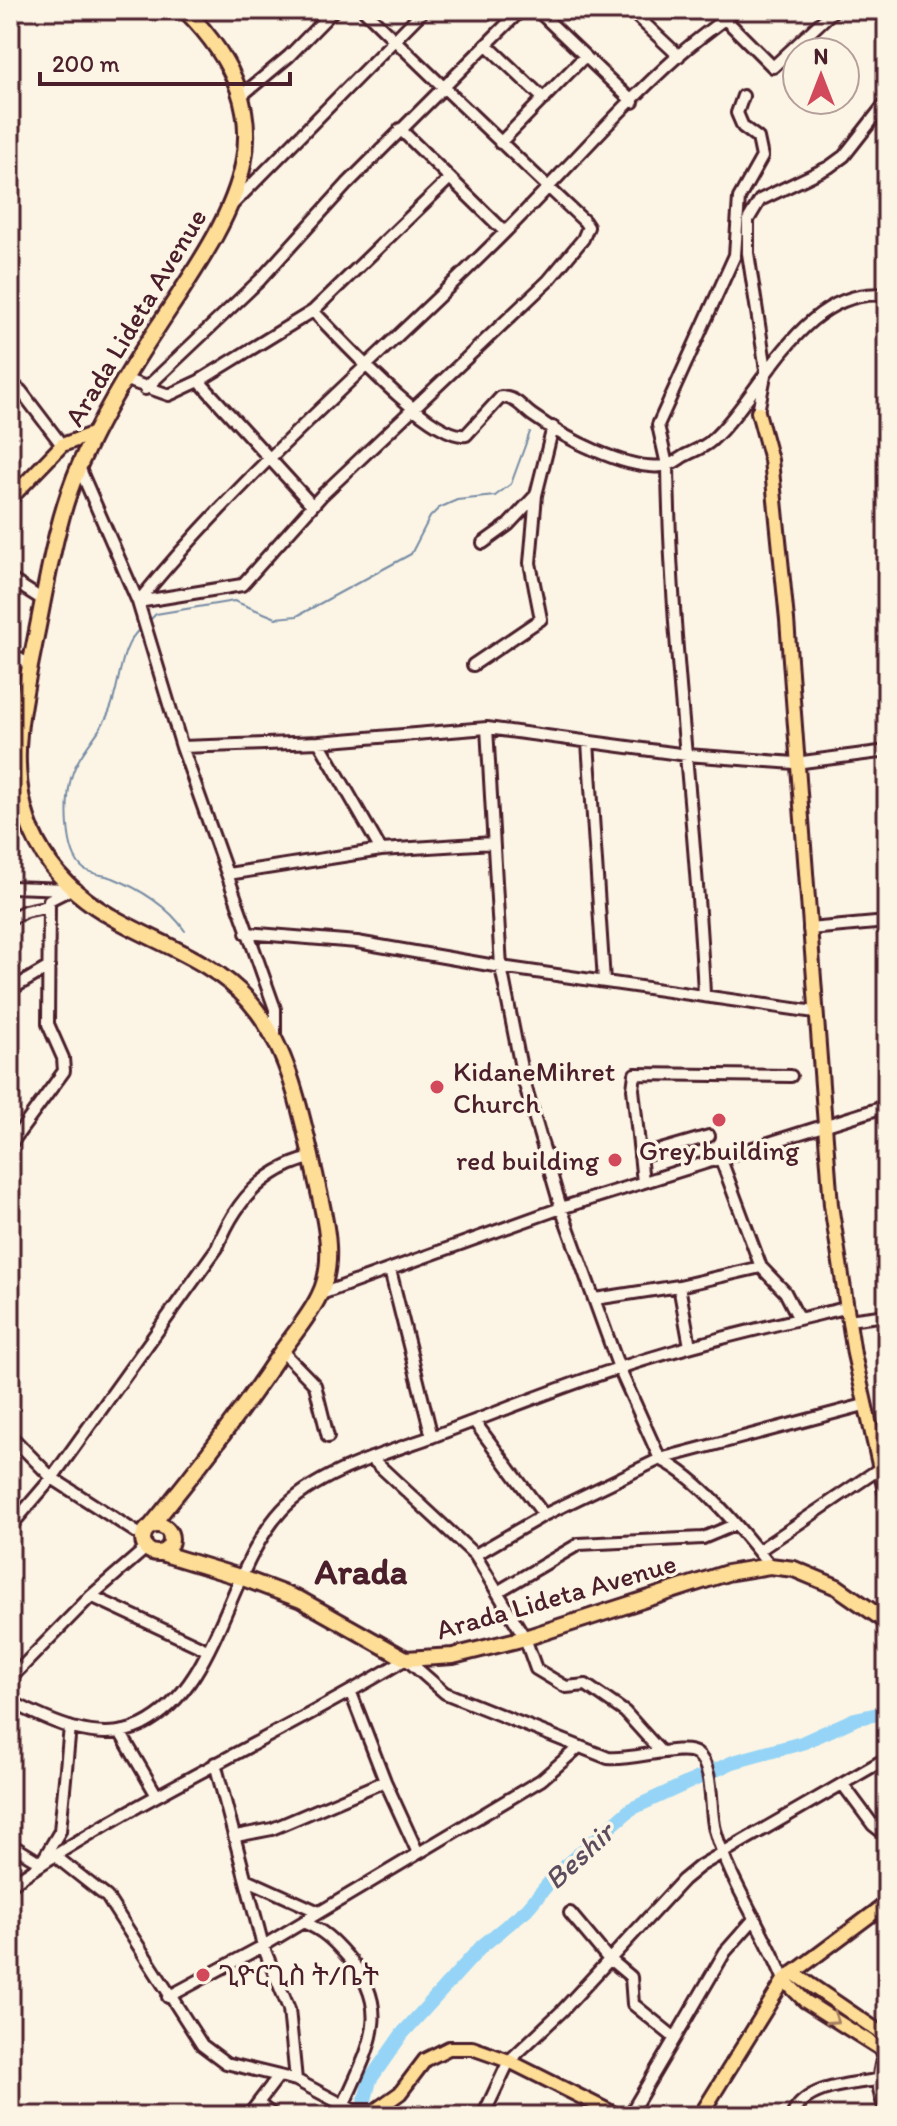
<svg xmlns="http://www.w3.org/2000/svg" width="897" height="2126" viewBox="0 0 897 2126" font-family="Itim,'Noto Sans Ethiopic',sans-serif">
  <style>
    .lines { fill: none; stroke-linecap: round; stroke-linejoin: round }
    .stream { stroke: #778ca5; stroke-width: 2 }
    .river { stroke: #95d4f6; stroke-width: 14 }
    .minor-casing { stroke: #4a1f2b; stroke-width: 16 }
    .major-casing { stroke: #4a1f2b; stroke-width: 18 }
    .highway-casing { stroke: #4a1f2b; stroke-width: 20 }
    .minor { stroke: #fcf5e5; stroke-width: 10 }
    .major { stroke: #fedd96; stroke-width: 12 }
    .highway { stroke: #fedd96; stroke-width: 14 }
    .oneway { stroke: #a47e60 }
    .poi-dot { fill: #d1495b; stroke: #fcf5e5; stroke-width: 3 }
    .labels { text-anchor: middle; stroke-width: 7; stroke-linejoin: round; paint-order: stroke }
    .street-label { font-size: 28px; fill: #4a1f2b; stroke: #fcf5e5 }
    .poi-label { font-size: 28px; fill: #4a1f2b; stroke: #fcf5e5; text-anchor: start }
    .water-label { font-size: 30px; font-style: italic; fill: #5d4c5e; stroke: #fcf5e5 }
    .district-label { font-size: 36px; font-weight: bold; fill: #4a1f2b; stroke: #fcf5e5 }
  </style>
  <rect width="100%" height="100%" fill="#fcf5e5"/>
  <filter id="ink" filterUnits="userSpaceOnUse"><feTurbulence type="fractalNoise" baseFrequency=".0125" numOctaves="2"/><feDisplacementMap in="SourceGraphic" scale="16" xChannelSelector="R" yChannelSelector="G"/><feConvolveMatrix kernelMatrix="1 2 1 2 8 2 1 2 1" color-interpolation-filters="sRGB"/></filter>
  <g filter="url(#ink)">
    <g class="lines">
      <path class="stream" d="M149 621 156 614 234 601 276 618 297 616 411 554 430 517 439 508 457 500 495 496 511 484 530 432
        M141 628C118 647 121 686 109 712 100 734 79 752 72 775 65 796 64 854 84 869 91 874 104 875 113 878 140 889 169 907 185 931"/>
      <path class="river" d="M361 2116 370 2080 402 2034 482 1946 527 1909 559 1871 631 1809 733 1762 802 1743 855 1719 887 1712"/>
      <g class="minor-casing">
        <path id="minor" d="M364 10C436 81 510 151 584 221L588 227 583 239 548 281 322 495 242 585 138 602C247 467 383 355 505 232 563 174 617 110 679 55 697 39 717 25 736 10
          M537 10 633 102
          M630 10 679 56
          M716 10 773 67 834 10
          M487 45 544 99
          M241 96 289 56 334 10
          M400 129 505 232
          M500 143 584 57
          M232 205 424 10
          M313 311C340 338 431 440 466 435L501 397C517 398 520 406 532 415 561 436 631 474 668 465 673 464 679 459 684 456 693 451 703 448 711 441 763 394 802 285 887 295
          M124 379 169 395 199 381 312 505
          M199 381 313 311 449 179
          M10 382 21 391 62 445
          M145 389 260 280 347 184 521 10
          M758 412 766 370 748 253V220L760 200 829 167 844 156 887 101
          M667 465 658 425 735 255 739 198 762 157 758 138 743 127 737 113 743 96
          M668 465C670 642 696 818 704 994
          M79 467 138 602 182 747 275 1009V1039
          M483 543 508 525 536 495 553 427
          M10 579 43 600
          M10 653 31 666
          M473 665 541 619 530 563 536 495
          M487 728 501 967 523 1078 561 1208 619 1368 660 1459C700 1478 743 1532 770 1566
          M319 742 381 850
          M588 742 604 981
          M182 747 319 742 487 728 687 755 795 763 887 751
          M228 874 381 850 493 843
          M10 887 68 889
          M10 919 25 911 49 906
          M809 929 887 922
          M246 933 357 942 501 967 815 1012
          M10 990 49 967
          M10 1145 64 1071 63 1058 48 1024 49 900 71 889
          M640 1156 709 1136
          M720 1157 761 1267 785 1292 799 1319
          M643 1182 633 1089 635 1074 791 1076
          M390 1270 432 1437
          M679 1286 690 1346
          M321 1294 561 1208 887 1106
          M595 1299 679 1286 761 1267
          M848 1320 887 1315
          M282 1351 315 1385 328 1437
          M474 1421 544 1515
          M10 1435 52 1478 142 1536
          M371 1458 475 1555 525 1638 536 1669 566 1687 586 1685 625 1712 661 1752
          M10 1527 52 1478 217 1248C234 1204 263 1169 311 1158
          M758 1551 879 1469
          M475 1555 544 1515 660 1459 864 1405
          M499 1591 579 1544 703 1538 734 1525
          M91 1596 207 1650
          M10 1679 91 1596 145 1549
          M351 1693 385 1781 418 1853
          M10 1701C48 1721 99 1746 142 1725 219 1687 226 1571 282 1510 317 1472 387 1453 434 1436 497 1413 559 1387 622 1367 695 1343 770 1326 845 1308
          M120 1732 156 1794
          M215 1763 263 1946 289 2009 296 2080
          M844 1786 873 1825 887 1836
          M236 1836 272 1829 385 1781
          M10 1844 41 1863 60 1831 70 1727
          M55 1856 107 1897 202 2045 226 2063 296 2080 353 2110H376L377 2116
          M248 1880 319 1912
          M10 1885C136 1798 276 1738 406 1659L445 1693 608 1758C631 1761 684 1743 697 1754 715 1768 709 1809 715 1830 730 1883 764 1929 784 1980
          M570 1913 606 1956 631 1977 633 2004 675 2038 629 2116
          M303 1922C323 1930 333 1940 347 1956 395 2010 368 2049 343 2106
          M168 1997 263 1946 541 1780 579 1747
          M675 2038 725 1952 755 1918
          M887 2044C878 2070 874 2088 887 2113
          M259 2104 274 2116
          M248 2116 277 2078
          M483 2116 509 2061 562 2011 683 1880 700 1866 887 1758
          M792 2116C804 2086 849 2084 877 2080"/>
      </g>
      <g class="major-casing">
        <path id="major" d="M758 412 771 460 787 620 831 1205 854 1354 887 1500
          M10 499 62 445 95 433
          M793 1973 887 2037
          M784 1980 805 2001 887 2053
          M376 2110 400 2093 425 2060 449 2048H472L509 2061 619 2116
          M700 2116 784 1980 887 1903"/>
      </g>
      <g class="highway-casing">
        <path id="highway" d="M143 1539a14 14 0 1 1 28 0a14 14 0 1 1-28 0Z
          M151 1526C196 1471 240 1414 279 1355 292 1336 309 1317 319 1296 338 1259 323 1212 315 1174 302 1117 289 1046 249 1001 214 962 165 946 121 922 44 882 11 818 19 733 22 700 30 668 36 636 48 577 56 520 80 464 102 415 129 370 159 325 232 214 299 125 185 10
          M161 1553 240 1577 301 1600 406 1659 453 1656 525 1638 727 1573 770 1566 794 1569 837 1587 887 1622"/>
      </g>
      <use href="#minor" class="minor"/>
      <use href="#major" class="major"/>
      <use href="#highway" class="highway"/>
    </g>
    <defs><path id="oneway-chevron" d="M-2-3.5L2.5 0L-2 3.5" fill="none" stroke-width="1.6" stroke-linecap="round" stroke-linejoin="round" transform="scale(2)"/></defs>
    <use class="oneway" href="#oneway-chevron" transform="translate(834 2019) rotate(33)"/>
  </g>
  <g class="poi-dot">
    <circle cx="437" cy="1087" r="8"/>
    <circle cx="719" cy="1120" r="8"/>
    <circle cx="615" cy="1160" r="8"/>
    <circle cx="203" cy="1975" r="8"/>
  </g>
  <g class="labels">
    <g class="street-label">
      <text transform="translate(135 317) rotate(-59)" y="10">Arada Lideta Avenue</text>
      <text transform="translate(556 1596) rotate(-16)" y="10">Arada Lideta Avenue</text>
    </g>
    <g class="poi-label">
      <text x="453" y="1081">KidaneMihret<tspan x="453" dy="32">Church</tspan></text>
      <text x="719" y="1160" text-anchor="middle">Grey building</text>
      <text x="599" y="1170" text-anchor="end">red building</text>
      <text x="219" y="1985">ጊዮርጊስ ት/ቤት</text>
    </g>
    <g class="water-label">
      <text transform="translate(579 1856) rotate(-43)" y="10">Beshir</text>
    </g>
    <g class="district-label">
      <text x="361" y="1584">Arada</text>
    </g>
  </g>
  <rect width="897" height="2126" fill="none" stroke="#fcf5e5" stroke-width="40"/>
  <rect x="20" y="20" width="857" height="2086" fill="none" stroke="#4a1f2b" stroke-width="3" filter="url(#ink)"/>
  <g transform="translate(821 76)"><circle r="38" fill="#fcf5e5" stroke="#b59f9b" stroke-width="2"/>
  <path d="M0-6L14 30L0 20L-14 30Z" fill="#d1495b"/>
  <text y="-12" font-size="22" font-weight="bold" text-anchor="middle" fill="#4a1f2b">N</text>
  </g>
  <path d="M40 72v12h250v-12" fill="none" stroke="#4a1f2b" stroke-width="4"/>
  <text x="52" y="72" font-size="24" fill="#4a1f2b" stroke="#fcf5e5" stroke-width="6" paint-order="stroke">200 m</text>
</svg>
